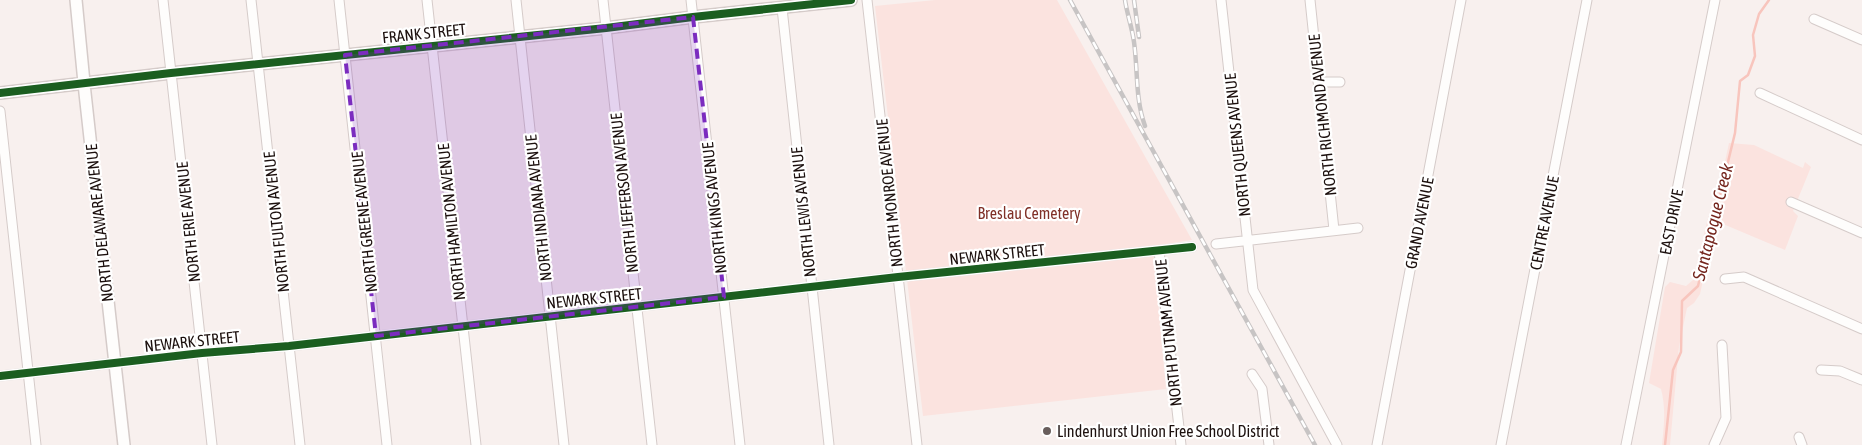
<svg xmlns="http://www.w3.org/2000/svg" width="1862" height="445" viewBox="0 0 1862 445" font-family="'Asap Condensed',sans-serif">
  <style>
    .green { fill: #fbe3df }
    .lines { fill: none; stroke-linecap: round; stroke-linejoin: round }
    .stream { stroke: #f8c5bd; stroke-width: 2.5 }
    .minor-casing { stroke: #d5cbc9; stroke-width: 11 }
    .tertiary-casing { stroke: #d5cbc9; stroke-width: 14 }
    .minor { stroke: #fefdfc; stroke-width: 9 }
    .tertiary { stroke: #fefdfc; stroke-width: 11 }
    .rail-casing { stroke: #c7c4c4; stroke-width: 4.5 }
    .rail { stroke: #fff; stroke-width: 2.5; stroke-dasharray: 8; stroke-linecap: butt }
    .cycleway-casing { stroke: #fff; stroke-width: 11 }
    .cycleway { stroke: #1b5e20; stroke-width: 8 }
    .marked { fill: #7b2cbf; fill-opacity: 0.2; stroke: #7b2cbf; stroke-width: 4; stroke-dasharray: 10 6; stroke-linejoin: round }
    .poi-dot { fill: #695e5c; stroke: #fff; stroke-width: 2 }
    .labels { text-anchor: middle; stroke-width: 4.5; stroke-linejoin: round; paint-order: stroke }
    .street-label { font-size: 16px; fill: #1c100e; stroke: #fff }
    .park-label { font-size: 16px; fill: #803027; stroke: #fff }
    .poi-label { font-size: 16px; fill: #1c100e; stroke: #fff; text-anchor: start }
    .water-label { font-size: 18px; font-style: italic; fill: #74251d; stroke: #fff }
  </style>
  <rect width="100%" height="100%" fill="#f8f0ee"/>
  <path class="green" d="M935 0H1057L1192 240 1153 246 1166 389 923 416 875 6Z
    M1729 143 1754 145 1803 168 1805 162 1811 167 1793 211 1798 216 1785 250 1716 221 1700 294 1694 303 1687 308 1679 346 1670 445H1662C1664 426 1666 408 1661 389L1649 383 1665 287 1670 282 1686 286 1693 280 1707 222 1723 171Z"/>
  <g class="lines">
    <path class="stream" d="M1665 445 1673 370 1681 352 1682 301 1698 286 1735 133 1740 81 1748 75 1755 56 1753 35 1759 14 1769 0"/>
    <g class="minor-casing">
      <path id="minor" d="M163 0 212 445
        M251 0 300 445
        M339 0 387 445
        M427 0 476 445
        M516 0 564 445
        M603 0 652 445
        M691 0 740 445
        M867 0 917 445
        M1221 0 1253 290 1337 445
        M1310 0 1334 230
        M782 8 829 445
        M1814 19 1862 40
        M1318 82H1340
        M1760 93 1862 140
        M0 111 36 445
        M1791 202 1862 233
        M1216 244 1358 228
        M1159 251 1181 445
        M1725 279 1744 277 1862 329
        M1821 370 1840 371 1862 380
        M1252 374 1262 389 1269 445
        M0 376 202 353 289 346 898 277 1192 247
        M1799 437 1802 445
        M1377 445 1461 0
        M1501 445 1587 0
        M1626 445 1715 0
        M1714 445 1726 418 1722 345"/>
    </g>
    <g class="tertiary-casing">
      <path id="tertiary" d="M76 0 85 93 124 445
        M0 93 171 73 606 28 693 17 851 0"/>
    </g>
    <use href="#minor" class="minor"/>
    <use href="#tertiary" class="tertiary"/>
    <g class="rail-casing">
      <path id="rail" d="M1070 0 1315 445
        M1125 0C1127 14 1132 27 1134 42 1138 70 1135 98 1145 126
        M1134 0 1139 37"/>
    </g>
    <use href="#rail" class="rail"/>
    <g class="cycleway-casing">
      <path id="cycleway" d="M0 93 171 73 606 28 693 17 851 0
        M0 376 202 353 289 346 898 277 1192 247"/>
    </g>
    <use href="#cycleway" class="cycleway"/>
  </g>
  <path class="marked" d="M693 17 724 297 376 336 345 55Z"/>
  <circle class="poi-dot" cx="1047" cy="431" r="5"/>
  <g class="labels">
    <g class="street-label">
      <text transform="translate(424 33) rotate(-6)" y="6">FRANK STREET</text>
      <text transform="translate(1322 115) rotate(-96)" y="6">NORTH RICHMOND AVENUE</text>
      <text transform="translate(1237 145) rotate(-96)" y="6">NORTH QUEENS AVENUE</text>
      <text transform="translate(624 193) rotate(-96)" y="6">NORTH JEFFERSON AVENUE</text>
      <text transform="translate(889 193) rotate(-96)" y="6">NORTH MONROE AVENUE</text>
      <text transform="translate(538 208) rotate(-96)" y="6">NORTH INDIANA AVENUE</text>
      <text transform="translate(714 208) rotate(-96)" y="6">NORTH KINGS AVENUE</text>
      <text transform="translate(803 212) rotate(-96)" y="6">NORTH LEWIS AVENUE</text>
      <text transform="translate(188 222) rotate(-96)" y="6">NORTH ERIE AVENUE</text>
      <text transform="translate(276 222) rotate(-96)" y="6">NORTH FULTON AVENUE</text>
      <text transform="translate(364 222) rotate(-96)" y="6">NORTH GREENE AVENUE</text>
      <text transform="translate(451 222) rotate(-96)" y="6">NORTH HAMILTON AVENUE</text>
      <text transform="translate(1671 222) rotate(-79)" y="6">EAST DRIVE</text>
      <text transform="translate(99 223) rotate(-96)" y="6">NORTH DELAWARE AVENUE</text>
      <text transform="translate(1419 223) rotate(-79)" y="6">GRAND AVENUE</text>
      <text transform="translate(1544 223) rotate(-79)" y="6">CENTRE AVENUE</text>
      <text transform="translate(997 254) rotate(-6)" y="6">NEWARK STREET</text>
      <text transform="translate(594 298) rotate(-6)" y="6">NEWARK STREET</text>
      <text transform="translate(1168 333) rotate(-96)" y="6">NORTH PUTNAM AVENUE</text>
      <text transform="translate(192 341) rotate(-6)" y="6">NEWARK STREET</text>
    </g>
    <g class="park-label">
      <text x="1029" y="219">Breslau Cemetery</text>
    </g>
    <g class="poi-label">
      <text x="1057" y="437">Lindenhurst Union Free School District</text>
    </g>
    <g class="water-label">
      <text transform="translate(1713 222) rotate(-76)" y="6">Santapogue Creek</text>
    </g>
  </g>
</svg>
